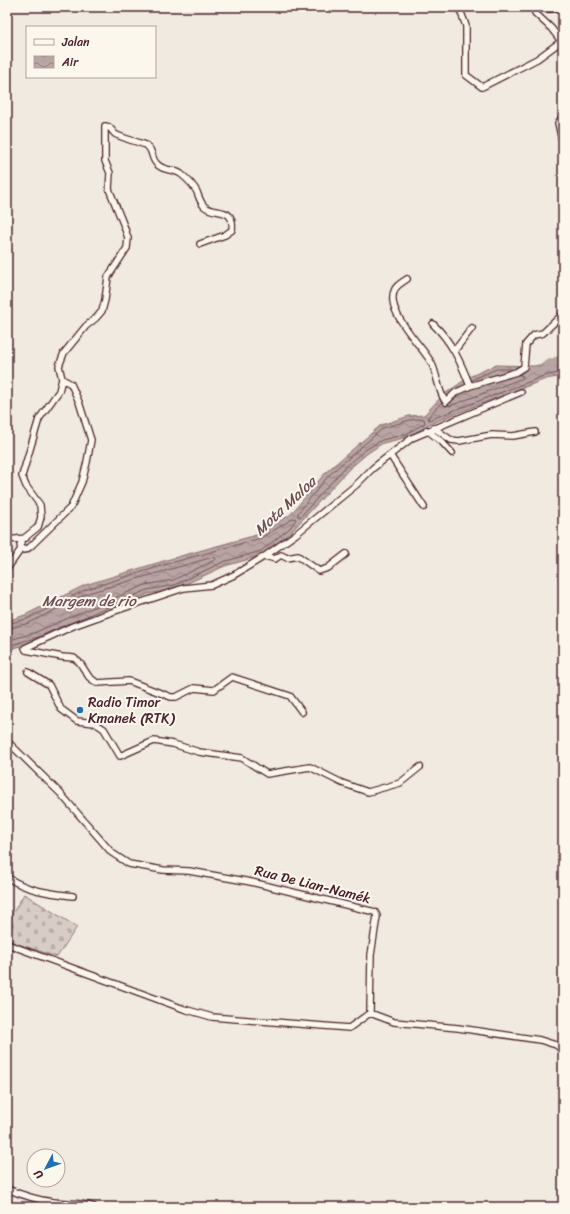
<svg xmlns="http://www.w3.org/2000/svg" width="570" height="1214" viewBox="0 0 570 1214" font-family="Sriracha,sans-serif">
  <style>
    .cemetery { fill: url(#cemetery-stones); stroke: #917678 }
    .water { fill: url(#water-waves); stroke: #8c6f72 }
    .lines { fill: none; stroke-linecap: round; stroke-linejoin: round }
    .shore { stroke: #76545b; stroke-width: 1 }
    .river { stroke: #b8a4a2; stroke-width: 9 }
    .minor-casing { stroke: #4a1f2b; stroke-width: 8 }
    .minor { stroke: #fbf7ec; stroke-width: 5.5 }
    .poi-dot { fill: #1f6fb2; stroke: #fbf7ec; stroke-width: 1.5 }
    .labels { text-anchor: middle; stroke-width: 4; stroke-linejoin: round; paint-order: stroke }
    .poi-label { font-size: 14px; fill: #4a1f2b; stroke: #fbf7ec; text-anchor: start }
    .street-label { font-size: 14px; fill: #4a1f2b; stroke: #fbf7ec }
    .water-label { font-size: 15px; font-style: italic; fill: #704e55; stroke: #fbf7ec }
  </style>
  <defs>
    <pattern id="cemetery-stones" width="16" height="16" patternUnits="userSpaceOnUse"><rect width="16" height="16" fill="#d8ccc6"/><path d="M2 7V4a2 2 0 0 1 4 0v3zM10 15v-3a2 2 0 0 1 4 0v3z" fill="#bbafaa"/></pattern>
    <pattern id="water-waves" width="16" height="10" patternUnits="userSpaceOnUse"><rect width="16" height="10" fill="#b8a4a2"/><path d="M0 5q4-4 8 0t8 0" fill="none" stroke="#988584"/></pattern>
  </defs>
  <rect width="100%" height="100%" fill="#f0eae0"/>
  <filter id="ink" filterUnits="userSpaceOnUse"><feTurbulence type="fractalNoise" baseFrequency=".025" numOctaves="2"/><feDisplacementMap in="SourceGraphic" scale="8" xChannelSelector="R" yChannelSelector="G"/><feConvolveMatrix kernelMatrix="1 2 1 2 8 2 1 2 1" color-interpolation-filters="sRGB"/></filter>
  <g filter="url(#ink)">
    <path class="cemetery" d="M24 894 77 927 57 957 7 940V923Z"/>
    <path class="water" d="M563 360V376L546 379 475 406 430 424 408 437 383 443 368 453 350 468 292 531 264 555 225 566 175 589 148 594 39 641 7 650V621L25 615 85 585 170 559 260 534 291 514 326 472 381 425 409 416 424 415 443 395 469 377 495 365 534 366Z"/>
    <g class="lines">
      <path class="shore" d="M472 380 496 369H511
        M442 402 428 417 429 420 544 376 563 372
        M448 405 450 406 523 378 522 375H519
        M424 419 425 423 406 434 382 440 365 450 347 465 301 516H298V513L329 475 383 428 410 420Z
        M7 624 27 619 87 589 171 563 261 538 294 518 296 519 290 528 261 551 223 562 174 585 147 590 38 637 7 646
        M7 629 29 623 88 593 213 557 216 558 215 560 173 580 145 585 36 632 7 641"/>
      <path class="river" d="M547 365 563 359"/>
      <g class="minor-casing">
        <path id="minor" d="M459 7 466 26V75L482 87 537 59 563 40
          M538 7 535 9V13L551 28 561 41
          M540 7 550 9 558 7
          M563 116 558 123 563 145
          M563 240V246
          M407 279C403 282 398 284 395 289 383 311 423 346 432 364 437 374 439 395 446 402L455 393 470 386 516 372 524 367 526 344 534 335 543 333 563 314
          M433 324C452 342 461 363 470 386
          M455 350 472 328
          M434 428 451 440 459 441 492 435 513 436 535 432
          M427 430 442 442 452 453
          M390 455 424 507
          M7 540 26 538
          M21 549 25 550 30 547 71 507 82 482 87 462 91 440 79 402 71 384 62 379
          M265 556 275 559 281 555 287 558 298 556 319 571 328 568 346 554
          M7 569 21 549 20 545 22 540 38 527 41 517 40 505 26 486 22 476 39 419 59 391 62 379 59 366 64 353 86 326 96 318 102 311 105 300 108 277 127 248 128 238 124 226 109 189 110 173 105 161V126L109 127C111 129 113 132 115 134 117 136 140 143 146 145 153 149 151 158 156 163 163 172 173 168 181 174 186 178 194 186 197 192 199 197 200 202 204 206 214 216 235 205 232 230L225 235 200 244
          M28 672 49 685 61 709 77 721 95 723 104 729 120 756 154 741 173 744 199 752 242 758 267 774 310 767 342 783 368 792 400 783 420 767
          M302 712 290 696 235 678 232 677 214 690 194 688 176 697H171L129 681 97 683 89 677 80 663 74 658 62 657 26 650 25 648 73 626 112 612 184 588 212 585 234 575 265 556 296 534 356 485 373 468 412 438 521 392
          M7 741 60 793 112 853 129 864 163 870 189 871 251 882 375 912 377 916 371 955 370 1013 349 1028 212 1017 184 1009 7 944
          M7 877C27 891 49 893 73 896
          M370 1013 394 1022 458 1028 540 1040 556 1045 563 1050
          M7 1189C22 1195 36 1200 53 1202 67 1204 81 1202 94 1207"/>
      </g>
      <use href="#minor" class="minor"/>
    </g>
  </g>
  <circle class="poi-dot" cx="80" cy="710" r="4"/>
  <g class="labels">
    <g class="poi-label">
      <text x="88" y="707">Radio Timor<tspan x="88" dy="16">Kmanek (RTK)</tspan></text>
    </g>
    <g class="street-label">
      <text transform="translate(313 884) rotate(14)" y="5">Rua De Lian-Namék</text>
    </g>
    <g class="water-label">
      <text transform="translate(285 506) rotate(-43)" y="5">Mota Maloa</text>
      <text x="89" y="606">Margem de rio</text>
    </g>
  </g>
  <rect width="570" height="1214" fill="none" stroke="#fbf7ec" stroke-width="24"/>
  <rect x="12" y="12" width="546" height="1190" fill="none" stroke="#4a1f2b" stroke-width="1.5" filter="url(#ink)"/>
  <rect x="26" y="26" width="130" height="52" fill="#fbf7ec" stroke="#b4a19f"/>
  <rect x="34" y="39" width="20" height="6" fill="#fbf7ec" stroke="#b4a19f"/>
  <text x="62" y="46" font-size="12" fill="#4a1f2b">Jalan</text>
  <rect x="34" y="56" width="20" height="12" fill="url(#water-waves)" stroke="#b4a19f"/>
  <text x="62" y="66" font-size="12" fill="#4a1f2b">Air</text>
  <g transform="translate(46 1168) rotate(229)"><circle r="19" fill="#fbf7ec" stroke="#b4a19f"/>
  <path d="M0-3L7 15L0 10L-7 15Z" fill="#1f6fb2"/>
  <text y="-6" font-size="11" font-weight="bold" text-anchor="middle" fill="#4a1f2b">U</text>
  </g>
</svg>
